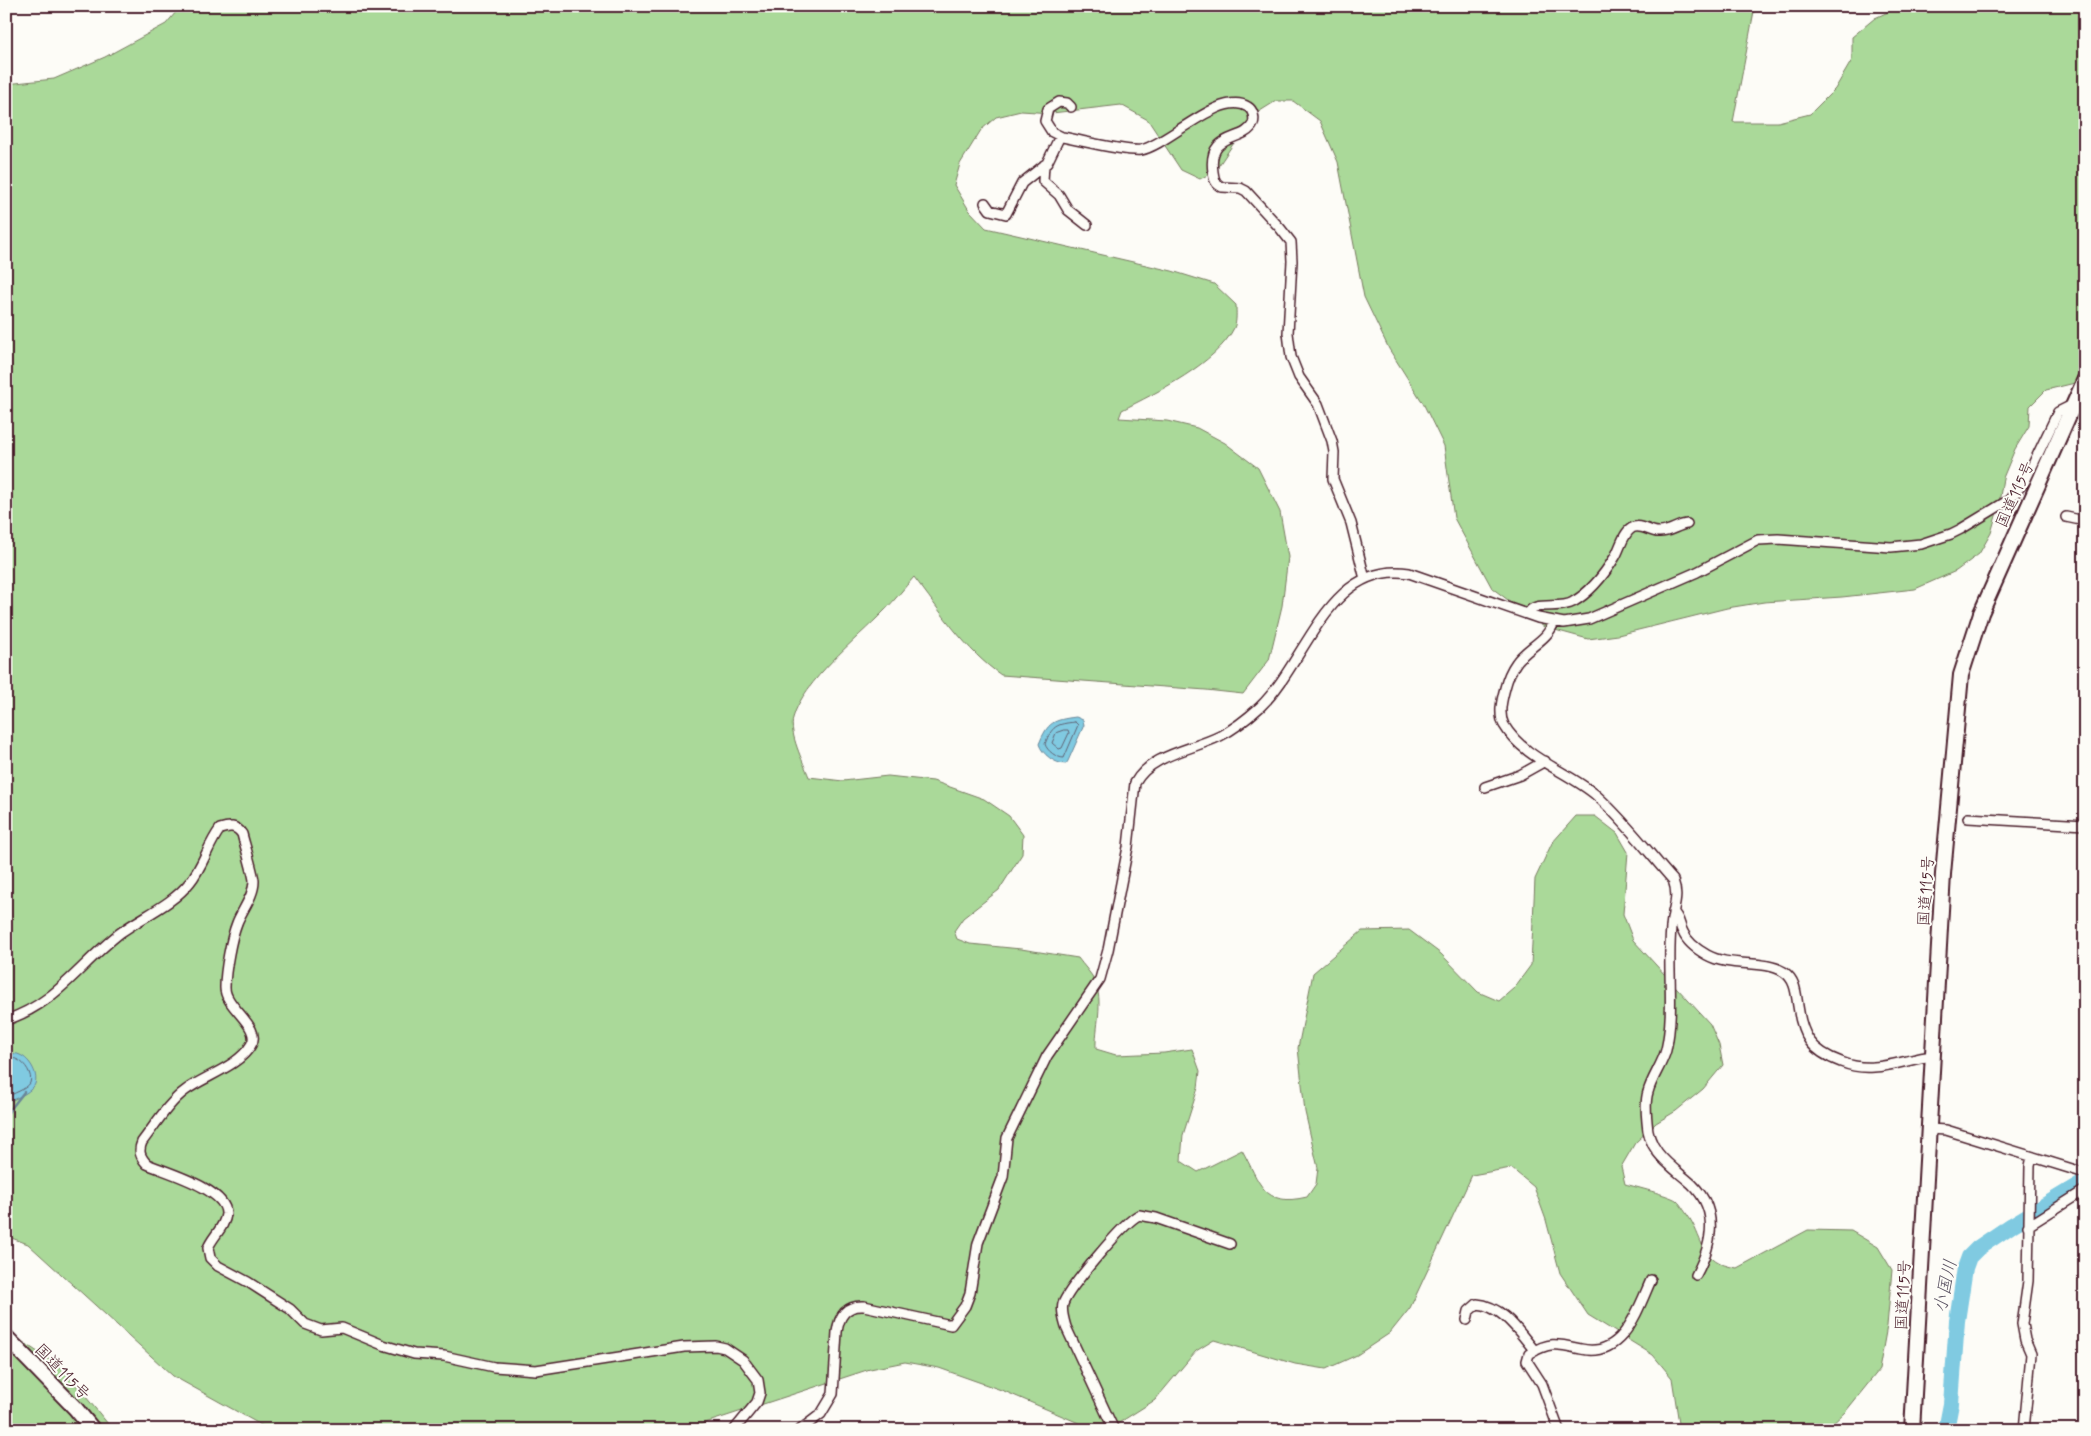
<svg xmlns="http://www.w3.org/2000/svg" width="2091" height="1436" viewBox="0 0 2091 1436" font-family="Mynerve,'Klee One',sans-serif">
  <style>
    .green { fill: #aad999; stroke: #7a7c62 }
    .water { fill: #80cae1; stroke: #6a8698 }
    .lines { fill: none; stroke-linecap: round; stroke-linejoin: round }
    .shore { stroke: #606374; stroke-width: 1 }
    .stream { stroke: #6a8698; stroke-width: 2.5 }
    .river { stroke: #80cae1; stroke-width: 16 }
    .minor-casing { stroke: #4a1f2b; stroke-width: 12 }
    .trunk-casing { stroke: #4a1f2b; stroke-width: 18 }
    .minor { stroke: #fdfcf7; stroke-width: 9 }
    .trunk { stroke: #fdfcf7; stroke-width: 14 }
    .labels { text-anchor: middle; stroke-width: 4; stroke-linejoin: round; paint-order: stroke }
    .street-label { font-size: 16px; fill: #4a1f2b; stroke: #fdfcf7 }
    .water-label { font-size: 18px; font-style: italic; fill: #5a5262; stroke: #fdfcf7 }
  </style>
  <rect width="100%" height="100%" fill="#fdfcf7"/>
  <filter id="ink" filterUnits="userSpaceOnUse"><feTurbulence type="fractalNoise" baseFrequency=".02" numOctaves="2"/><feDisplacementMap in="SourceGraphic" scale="10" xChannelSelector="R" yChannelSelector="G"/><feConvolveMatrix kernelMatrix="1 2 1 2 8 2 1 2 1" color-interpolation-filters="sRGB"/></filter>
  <g filter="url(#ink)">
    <path class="green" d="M181 6H1755L1733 122H1778L1810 114 1835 89 1852 60V37L1875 18 1901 6H2085V362L2075 383 2046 390 2030 406 2029 426 2015 449 2003 478 1998 509 1991 533 1979 554 1956 571 1915 589 1842 597 1764 602 1727 608 1618 635 1588 639 1544 627 1492 588 1454 518 1444 446 1423 403 1389 349 1364 297 1338 162 1320 121 1293 101H1276L1252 116 1215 171 1200 179 1181 170 1148 120 1121 105 1052 113 1021 111 996 117 981 130 960 164 954 185 969 210 986 228 1172 271 1214 284 1236 305C1236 312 1237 322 1234 328 1217 363 1156 393 1122 410L1119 418 1167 421 1197 428 1225 443 1258 468 1280 512 1288 557 1282 606 1269 660 1243 694 1206 690 1001 675C966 651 940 611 914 577 904 588 895 600 884 611 857 639 803 681 793 718 789 735 803 761 809 777L843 781 888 776 933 781 984 799 1009 816 1023 835 1022 854 999 890 963 918 954 931 957 939 970 944 1021 949 1078 958C1083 965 1091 973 1095 981 1104 1003 1095 1027 1096 1049L1116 1055 1164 1053 1192 1049 1200 1071 1198 1088 1183 1135 1181 1161 1198 1172 1242 1150C1260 1182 1262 1208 1307 1197L1316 1184 1318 1168 1305 1112 1298 1048 1313 973 1362 931 1409 930 1441 954 1478 992 1499 1001 1514 988 1531 965 1535 879 1552 843 1576 816H1595L1617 833 1628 852 1623 914 1633 940 1710 1024 1719 1045 1723 1065 1703 1089 1676 1111 1656 1123 1635 1143 1621 1167 1625 1184C1636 1187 1668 1195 1676 1200 1680 1203 1683 1209 1686 1213 1705 1238 1697 1262 1737 1268L1808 1230 1851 1231 1878 1247 1892 1270 1887 1326 1879 1370 1846 1411 1826 1430H1680L1672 1378 1653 1355 1588 1315 1560 1273 1546 1220 1534 1187 1511 1168 1472 1175 1410 1308 1390 1333 1357 1355 1326 1369 1295 1364 1214 1340 1196 1351 1155 1400 1114 1426 1105 1430H1095L1004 1391 939 1368 905 1362 870 1369 684 1430H270L173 1376 28 1244 6 1236V84L54 79 105 57 166 24Z
      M6 1333 14 1336 63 1369 113 1430H6Z"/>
    <path class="water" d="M1076 717 1083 720 1084 725 1068 761 1066 764C1055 764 1042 754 1039 744 1048 722 1053 720 1076 717Z
      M8 1053C12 1054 17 1053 20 1055 30 1059 40 1076 34 1086 29 1093 14 1100 6 1102V1054Z"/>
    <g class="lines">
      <path class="shore" d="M1075 722 1078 725 1064 758C1057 758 1047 751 1045 744 1052 726 1056 724 1075 722Z
        M1064 730H1068L1069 733 1062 748 1059 749 1052 743 1056 733Z
        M6 1058C10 1058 15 1058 18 1060 25 1063 33 1075 30 1083 27 1089 12 1094 6 1097"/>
      <path class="stream" d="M6 1115 24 1092"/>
      <path class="river" d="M1946 1430 1951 1404 1957 1321 1965 1268 1969 1257 1978 1248 2012 1225 2085 1181"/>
      <g class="minor-casing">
        <path id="minor" d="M1071 107 1067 103 1059 102 1048 109 1045 121 1052 132 1062 137C1080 140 1125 152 1141 150 1168 145 1221 89 1248 107 1253 110 1255 118 1253 124 1244 143 1207 131 1213 172 1214 179 1215 184 1222 187L1240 188 1246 191 1280 228 1291 242 1292 261 1288 333 1291 357 1299 377 1318 404 1332 441 1334 452 1333 479 1351 523 1365 579
          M1044 165 1043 181 1059 195 1068 210 1087 225
          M985 203 990 210 1006 214 1022 183 1047 163 1060 136
          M2066 517 2085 521
          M1528 614C1533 600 1560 610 1573 602 1591 592 1604 575 1615 557 1620 549 1623 533 1632 528 1640 523 1650 532 1658 532 1669 533 1677 525 1687 524
          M1554 622C1548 640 1526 648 1516 663 1511 670 1507 680 1505 688 1502 699 1498 714 1504 725 1524 759 1568 771 1597 796 1625 821 1648 852 1673 880 1680 899 1672 909 1671 928 1667 968 1675 1010 1666 1050 1662 1065 1652 1077 1648 1092 1645 1101 1646 1112 1647 1122 1648 1150 1667 1163 1686 1179 1720 1206 1714 1241 1696 1275
          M1485 787 1520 775 1545 761
          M1968 818 2085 825
          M1673 912C1680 918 1679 925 1683 932 1687 942 1698 950 1707 955 1730 968 1764 959 1784 972 1796 980 1796 994 1798 1006 1802 1036 1811 1051 1841 1062 1851 1066 1862 1068 1874 1067 1894 1066 1913 1058 1933 1056
          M6 1020C56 1004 80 964 120 933 143 916 172 905 190 882 203 866 208 845 220 829 229 826 236 825 242 834 244 842 254 875 254 881 254 896 242 910 237 923 231 938 225 971 225 987 224 1007 263 1027 251 1045 239 1066 205 1076 186 1090 169 1102 155 1125 142 1142 138 1151 140 1157 147 1164 165 1172 227 1189 226 1214 225 1227 212 1237 208 1248L210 1258 218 1266 248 1282 290 1309 305 1324 321 1330 342 1328 383 1345 414 1354 444 1356 494 1367 536 1370 684 1347 716 1346 725 1348 743 1360 758 1380 760 1393 757 1402 734 1430
          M1929 1129 1946 1130 2085 1173
          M2028 1226 2085 1190
          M1467 1320 1469 1311 1477 1304C1503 1306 1519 1332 1535 1351
          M800 1430 821 1414 833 1394 837 1332C839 1316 846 1305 864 1306L951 1325 965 1306 970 1293 978 1243 1003 1177 1007 1138 1047 1056 1100 979 1108 950 1128 847 1135 783C1151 754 1192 750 1220 736 1234 729 1248 718 1260 707 1307 662 1328 561 1409 573L1538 618 1564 623 1589 619 1697 572 1758 540 1778 539 1891 547 1921 544 1951 534 1961 529 2009 500 2025 481 2058 412 2074 404
          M1114 1430 1066 1327C1064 1320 1061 1311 1063 1304 1068 1289 1125 1221 1139 1215L1156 1218 1230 1244
          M1559 1430 1542 1384 1527 1361 1529 1354C1550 1341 1558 1344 1581 1349 1623 1359 1638 1309 1651 1280
          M2024 1430 2031 1354 2025 1340 2022 1324 2028 1281 2030 1166 2032 1157"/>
      </g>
      <g class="trunk-casing">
        <path id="trunk" d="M6 1337 76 1409 93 1430
          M1912 1430 1943 874 1961 675 1981 613 2085 379"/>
      </g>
      <use href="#minor" class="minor"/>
      <use href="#trunk" class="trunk"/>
    </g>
  </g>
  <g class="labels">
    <g class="street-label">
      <text transform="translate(2014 494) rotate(-66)" y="6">国道115号</text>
      <text transform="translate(1925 891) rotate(-86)" y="6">国道115号</text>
      <text transform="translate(1902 1295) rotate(-87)" y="6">国道115号</text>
      <text transform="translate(63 1371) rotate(46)" y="6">国道115号</text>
    </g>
    <g class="water-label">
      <text transform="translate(1945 1286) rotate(-78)" y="6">小国川</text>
    </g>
  </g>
  <rect width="2091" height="1436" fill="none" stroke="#fdfcf7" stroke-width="25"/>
  <rect x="12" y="12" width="2066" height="1411" fill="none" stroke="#4a1f2b" stroke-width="2" filter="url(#ink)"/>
</svg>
